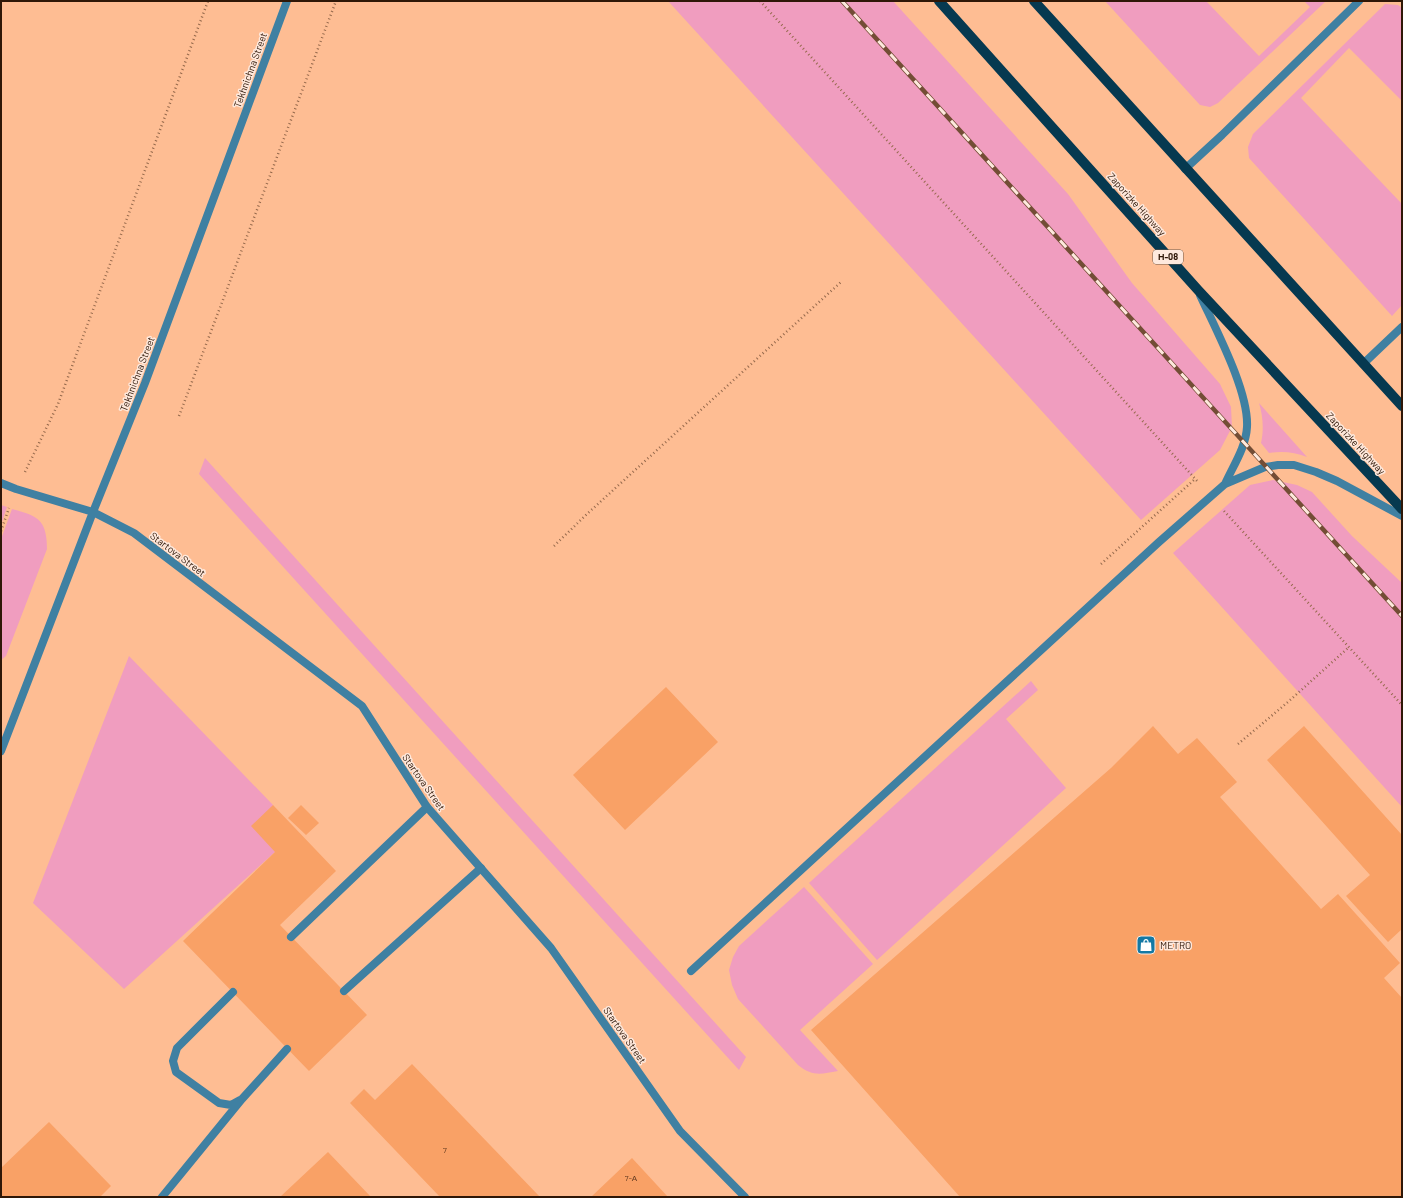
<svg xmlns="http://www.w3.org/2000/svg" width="1403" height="1198" viewBox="0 0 1403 1198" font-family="Barlow,sans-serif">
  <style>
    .green { fill: #f09dbf }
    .building { fill: #f9a166 }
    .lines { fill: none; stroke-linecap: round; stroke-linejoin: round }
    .path { stroke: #95694c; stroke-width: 2.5; stroke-dasharray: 1 3; stroke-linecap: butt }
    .lane { stroke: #3f80a2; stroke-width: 8 }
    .street { stroke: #3f80a2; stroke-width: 8 }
    .primary { stroke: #063950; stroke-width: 10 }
    .rail-casing { stroke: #734d35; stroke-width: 4.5 }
    .rail { stroke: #fee9dd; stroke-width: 3; stroke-dasharray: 9; stroke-linecap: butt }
    .labels { text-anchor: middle; stroke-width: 3; stroke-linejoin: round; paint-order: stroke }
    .number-label { font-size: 8px; fill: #623a1f }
    .shield { fill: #fee9dd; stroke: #6d5647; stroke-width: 1 }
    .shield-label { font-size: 9px; font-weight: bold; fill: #2f1707 }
    .street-label { font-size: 10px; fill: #2f1707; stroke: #fee9dd }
    .poi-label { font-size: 10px; fill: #2f1707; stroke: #fee9dd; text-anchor: start }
  </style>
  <rect width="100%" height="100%" fill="#febd93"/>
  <path class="green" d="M668 1H893L1068 194 1132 283 1220 384 1231 407 1232 427 1220 450 1141 520Z
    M1105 1H1206L1259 56 1310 7 1304 1H1326L1218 103 1210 107 1200 105Z
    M1385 4 1398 5 1402 8V101L1349 48 1301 98 1402 204V305L1392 316 1249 158 1248 147 1253 134Z
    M1259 403 1307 457C1294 452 1283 451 1269 453L1261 443C1264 430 1263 416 1259 403Z
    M205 458 746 1057 739 1070 199 474Z
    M1273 480 1297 485 1312 492 1352 536 1402 583V807L1173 553 1250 485Z
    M1 505 7 507 1 525Z
    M12 509C19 511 29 513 36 518 46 524 47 539 47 549L6 656 1 660V539Z
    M129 656 273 805 275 852 124 989 33 903Z
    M1031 681 1038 690 1006 719 1066 788 877 960 809 883Z
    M804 887 873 964 800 1030 838 1071C821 1074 813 1077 798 1065L738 999 732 985 729 970 733 957 739 946Z"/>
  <path class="building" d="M666 687 718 742 625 830 573 775Z
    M1153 726 1178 754 1197 738 1237 782 1220 797 1321 909 1338 894 1400 963 1384 978 1402 998V1197H960L811 1030 1111 768Z
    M1304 726 1402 835V929L1388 942 1346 896 1370 875 1267 760Z
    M273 805 336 871 280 925 367 1015 309 1071 183 941 275 852 251 826Z
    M301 805 319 823 306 835 288 818Z
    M412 1064 540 1197H440L350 1103 364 1089 375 1100Z
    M49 1122 111 1186 100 1197H1V1168Z
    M328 1152 371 1197H280Z
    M632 1158 668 1197H591Z"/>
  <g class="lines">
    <path class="path" d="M760 1 1199 483
      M179 416 336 1
      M25 472 58 404 208 1
      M1224 511 1402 705
      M1 531 9 508
      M554 546 587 514 841 282
      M1101 564 1195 479
      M1238 744 1288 702 1349 647"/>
    <path class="lane" d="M1185 169 1222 135 1359 1
      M1200 295C1215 328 1249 391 1247 427 1246 447 1233 466 1225 484
      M1363 364 1402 327
      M291 937 427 807
      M691 971 1159 542 1225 484 1265 467 1278 465H1294L1316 472 1337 481 1402 516
      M344 991 481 868
      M233 992 177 1048 173 1061 176 1072 219 1103 231 1105 240 1100
      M162 1197 242 1099 287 1049"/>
    <path class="street" d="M1 483 16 489 93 512 134 533 362 706 427 807 551 948 680 1131 745 1197
      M1 751 93 512 145 383 287 1"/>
    <path class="primary" d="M939 1 1198 290 1402 509
      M1034 1 1402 406"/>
    <g class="rail-casing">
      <path id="rail" d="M842 1 1402 616"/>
    </g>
    <use href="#rail" class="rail"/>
  </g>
  <defs>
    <g id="shop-square" transform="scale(1)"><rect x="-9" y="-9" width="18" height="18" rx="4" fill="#1479a4" stroke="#fee9dd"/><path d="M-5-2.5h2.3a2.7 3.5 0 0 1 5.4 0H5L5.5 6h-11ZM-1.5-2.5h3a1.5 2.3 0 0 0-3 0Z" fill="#fff"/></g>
  </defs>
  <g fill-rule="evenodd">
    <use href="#shop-square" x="1146" y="945"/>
  </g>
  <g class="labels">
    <g class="number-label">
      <text x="445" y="1153">7</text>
      <text x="631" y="1181">7-А</text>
    </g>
    <rect class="shield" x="1153" y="250" width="30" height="14" rx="3"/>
    <g class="shield-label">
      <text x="1168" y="260">Н-08</text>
    </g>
    <g class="street-label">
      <text transform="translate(250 70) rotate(-70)" y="4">Tekhnichna Street</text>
      <text transform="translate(1137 204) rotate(48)" y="4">Zaporizke Highway</text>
      <text transform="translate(137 374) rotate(-69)" y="4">Tekhnichna Street</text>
      <text transform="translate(1356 443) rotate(47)" y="4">Zaporizke Highway</text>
      <text transform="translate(178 554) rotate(37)" y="4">Startova Street</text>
      <text transform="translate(424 782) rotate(55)" y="4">Startova Street</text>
      <text transform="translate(625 1035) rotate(55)" y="4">Startova Street</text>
    </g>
    <g class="poi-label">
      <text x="1160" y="949">METRO</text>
    </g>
  </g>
  <rect width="1403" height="1198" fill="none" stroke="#2f1707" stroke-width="4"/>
</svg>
